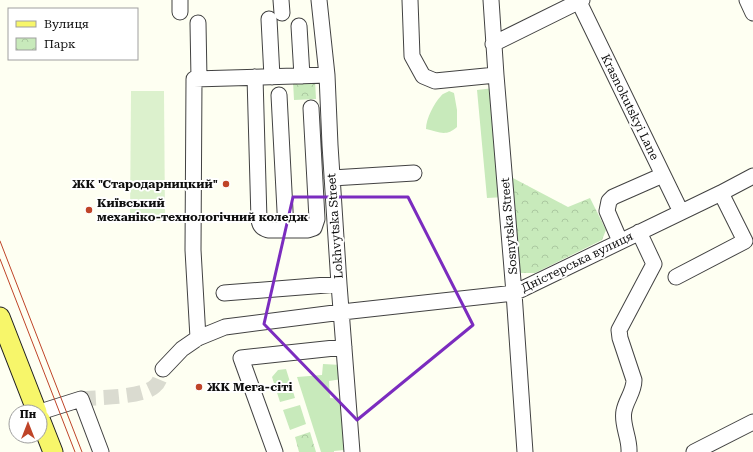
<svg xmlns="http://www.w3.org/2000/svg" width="753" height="452" viewBox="0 0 753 452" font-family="'Roboto Serif',serif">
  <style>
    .grass { fill: #c8eabb }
    .park { fill: url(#park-crowns) }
    .pitch { fill: #dcf1cd }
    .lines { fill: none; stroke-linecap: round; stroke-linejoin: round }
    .minor-tunnel { stroke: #dadbd0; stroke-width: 15; stroke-dasharray: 15 8; stroke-linecap: butt }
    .minor-casing { stroke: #424242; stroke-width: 17 }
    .major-casing { stroke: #202020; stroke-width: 21 }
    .minor { stroke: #fff; stroke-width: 15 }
    .major { stroke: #f7f66a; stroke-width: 19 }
    .tram { stroke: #bf4428; stroke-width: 1 }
    .marked { fill: none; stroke: #7b2cbf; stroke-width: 3; stroke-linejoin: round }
    .poi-dot { fill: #bf4428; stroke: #fff; stroke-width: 1.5 }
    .labels { text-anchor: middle; stroke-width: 4; stroke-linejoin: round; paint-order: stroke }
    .street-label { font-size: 12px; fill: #0f0f0f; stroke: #fff }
    .poi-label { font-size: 12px; font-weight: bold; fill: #0f0f0f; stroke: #fff; text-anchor: start }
  </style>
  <defs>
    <pattern id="park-crowns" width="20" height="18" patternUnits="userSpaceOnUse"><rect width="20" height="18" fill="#c8eabb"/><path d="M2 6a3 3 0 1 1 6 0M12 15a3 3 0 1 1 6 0" fill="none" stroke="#abc8a0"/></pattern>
  </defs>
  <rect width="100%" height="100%" fill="#fefff2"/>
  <path class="grass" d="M494 88 505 197 487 198 477 90Z
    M449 91 454 93 457 110V127C446 137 439 132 426 129 426 119 434 103 441 96 443 93 446 93 449 91Z
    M323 364 341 365 342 379 329 381 330 398 342 399 344 450 334 451V452H321L297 377 322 375Z
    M286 369 295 398 280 402 272 377 278 370Z
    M300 405 306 424 290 430 283 410Z"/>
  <path class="park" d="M315 80 316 99 294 100 293 81Z
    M511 177 568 207 590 198 606 230 602 240 535 273H521L517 267Z
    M310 432 316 452H299L295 437Z"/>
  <path class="pitch" d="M131 91H164L165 221H130Z"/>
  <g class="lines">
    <path class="minor-tunnel" d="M81 399C98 397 143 398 155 386 160 382 161 375 163 369"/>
    <g class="minor-casing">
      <path id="minor" d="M180 0V12
        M281 0 282 13
        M319 0 327 75 330 145 339 284 352 452
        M410 0 412 56 423 76 435 81 496 75
        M491 0 496 75 514 293 525 452
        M747 0 753 13
        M579 2 681 212
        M269 19 272 77
        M198 23 199 79
        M299 26 302 76
        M493 44 582 0
        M255 77 259 220C260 226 262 228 268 230H308L314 228 317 219 311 108
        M279 95 286 230
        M332 178 414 173
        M620 241 607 211 609 201 613 197 663 175
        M676 277 745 241 721 193
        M224 293 339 284
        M198 338 193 250 194 79 327 75
        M163 369 182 349 198 338 225 327 342 312 514 293 721 193 753 176
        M40 412 81 399 101 452
        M275 452 241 358 344 347
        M629 452C630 438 621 424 624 411 626 400 634 392 634 380L620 338 619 330 654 264 639 232
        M694 452 753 422"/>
    </g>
    <g class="major-casing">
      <path id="major" d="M0 317 37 412
        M40 419 53 452"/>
    </g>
    <use href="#minor" class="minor"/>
    <use href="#major" class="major"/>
    <path class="tram" d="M0 241 82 452
      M0 259 75 452"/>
  </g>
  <path class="marked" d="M293 197H408L473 325 357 420 264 324Z"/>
  <g class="poi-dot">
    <circle cx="226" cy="184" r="4"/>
    <circle cx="89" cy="210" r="4"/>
    <circle cx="199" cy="387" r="4"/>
  </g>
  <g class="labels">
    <g class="street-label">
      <text transform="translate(630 107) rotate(64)" y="4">Krasnokutskyi Lane</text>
      <text transform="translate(335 226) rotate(-94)" y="4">Lokhvytska Street</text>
      <text transform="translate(509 226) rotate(-95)" y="4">Sosnytska Street</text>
      <text transform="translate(577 262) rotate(-26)" y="4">Дністерська вулиця</text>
    </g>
    <g class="poi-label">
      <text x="218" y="188" text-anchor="end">ЖК "Стародарницкий"</text>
      <text x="97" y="207">Київський<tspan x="97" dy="14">механіко-технологічний коледж</tspan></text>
      <text x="207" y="391">ЖК Мега-сіті</text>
    </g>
  </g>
  <rect x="8" y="8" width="130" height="52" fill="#ffffff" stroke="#9f9f9f"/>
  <rect x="16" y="21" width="20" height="6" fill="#f7f66a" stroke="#9f9f9f"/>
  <text x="44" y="28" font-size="12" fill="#0f0f0f">Вулиця</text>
  <rect x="16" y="38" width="20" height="12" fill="url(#park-crowns)" stroke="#9f9f9f"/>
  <text x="44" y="48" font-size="12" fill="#0f0f0f">Парк</text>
  <g transform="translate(28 424)"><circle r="19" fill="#ffffff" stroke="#9f9f9f"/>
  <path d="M0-3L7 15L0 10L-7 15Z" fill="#bf4428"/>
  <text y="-6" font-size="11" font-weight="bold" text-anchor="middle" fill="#0f0f0f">Пн</text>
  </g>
</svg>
